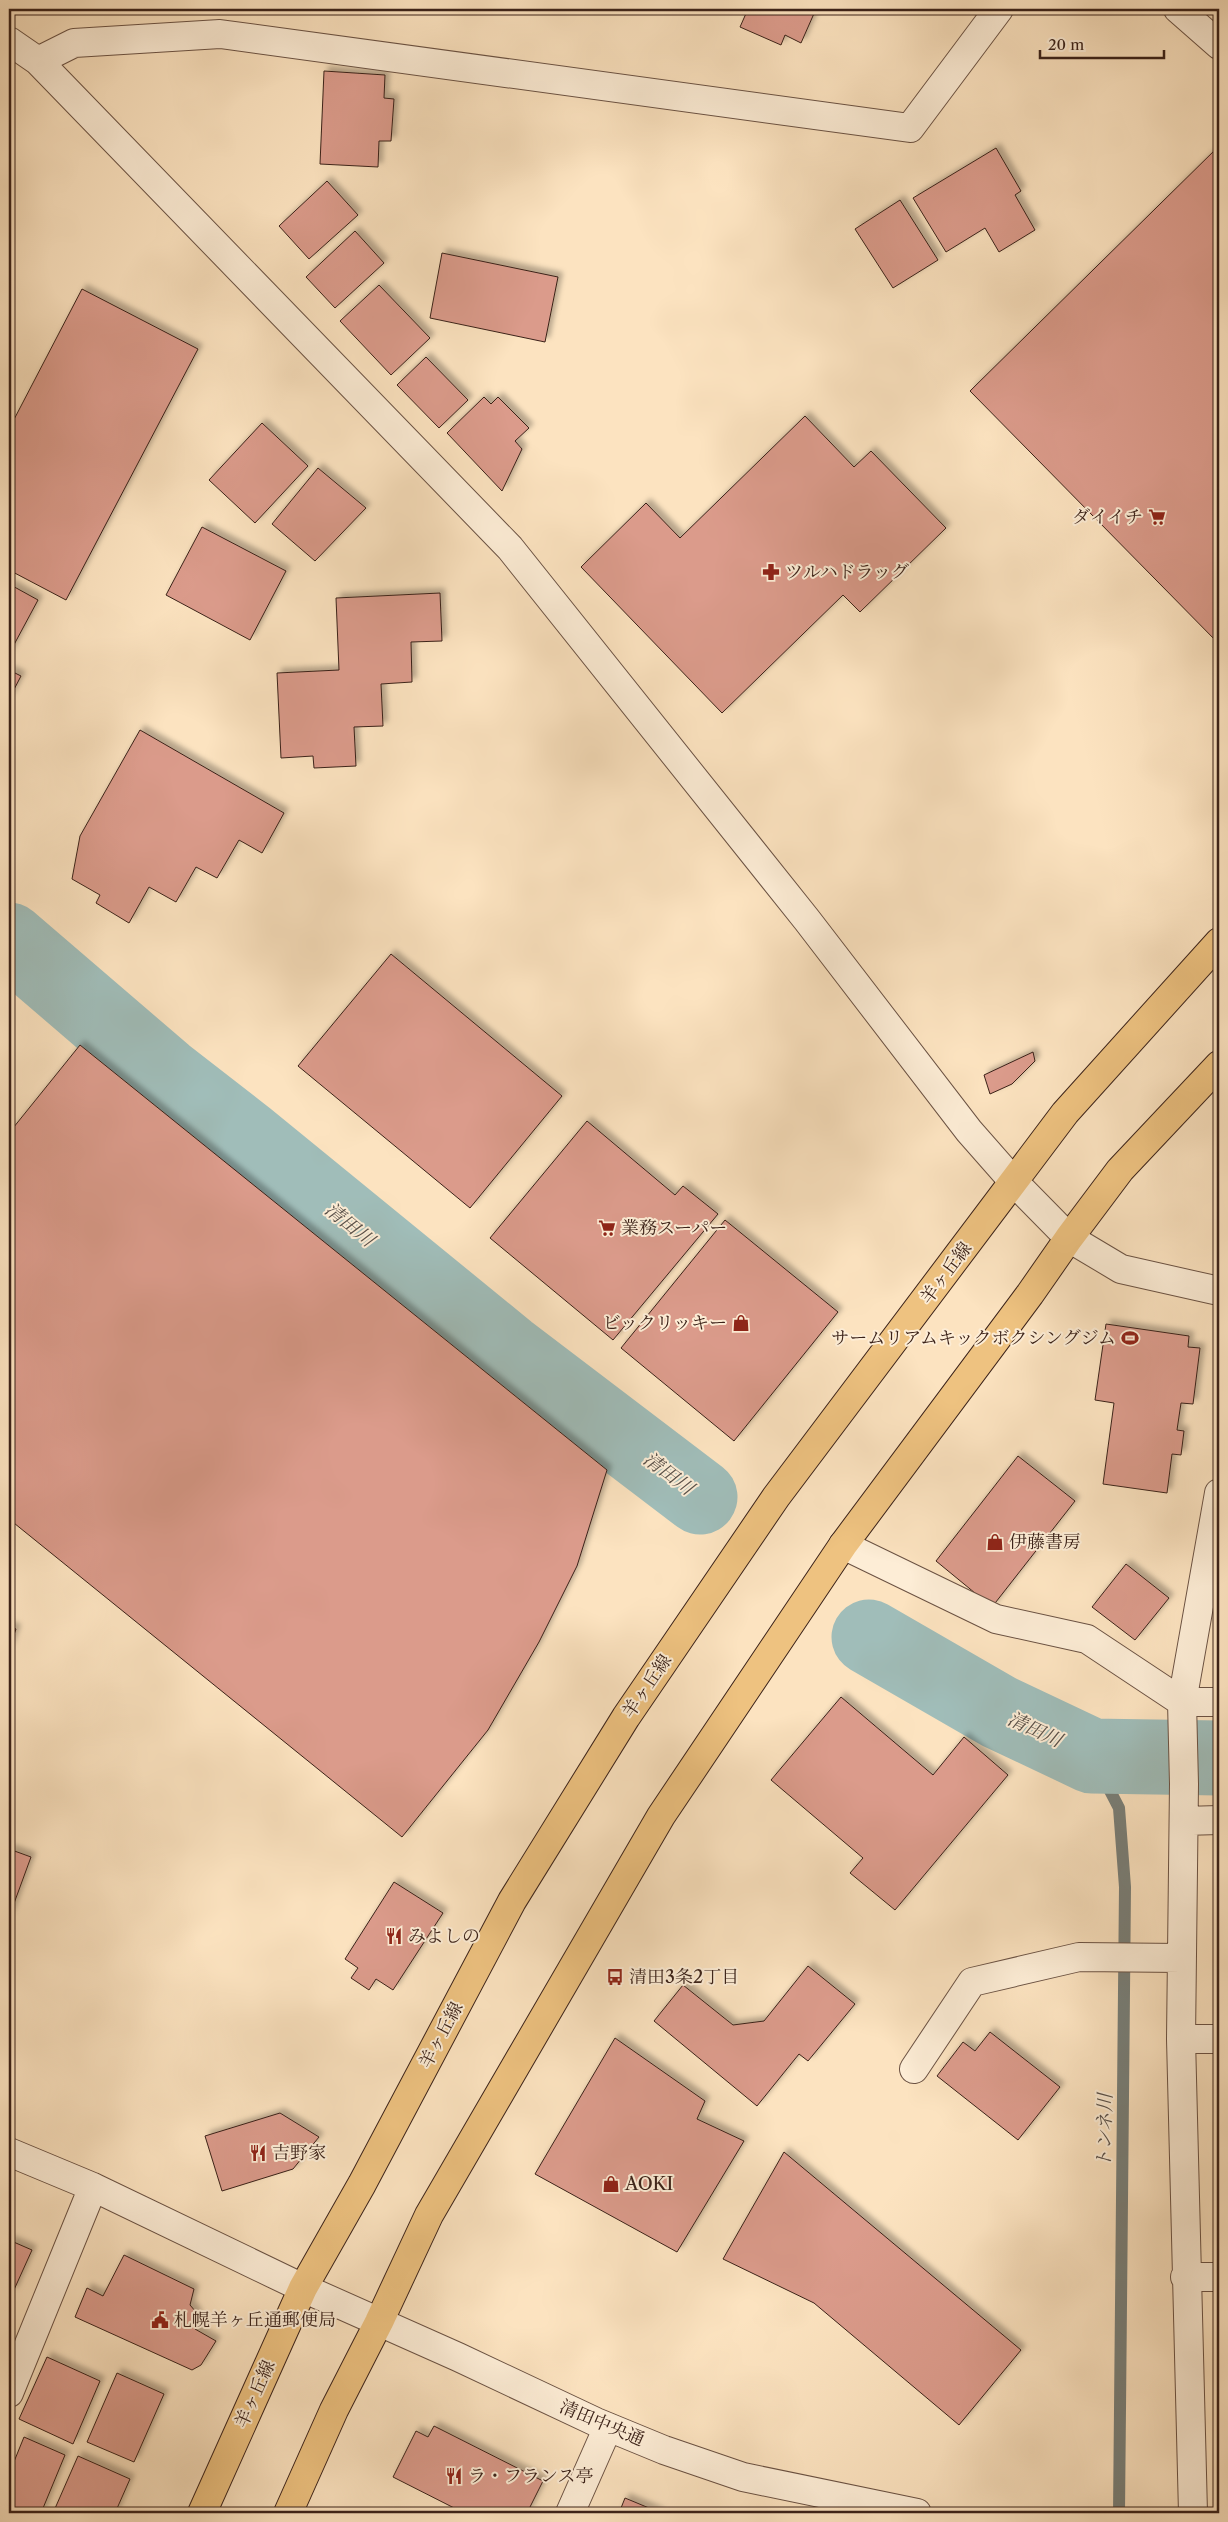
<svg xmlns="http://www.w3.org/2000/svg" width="1228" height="2522" viewBox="0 0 1228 2522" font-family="'Libre Caslon Text','Noto Serif JP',serif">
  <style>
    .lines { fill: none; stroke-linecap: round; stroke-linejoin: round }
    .stream { stroke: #787f79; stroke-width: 12 }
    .river { stroke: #a0bdb9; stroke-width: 75 }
    .building { fill: #db9b8b; stroke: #3b2219; filter: url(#shadow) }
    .minor-casing { stroke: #6b5243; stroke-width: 30 }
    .major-casing { stroke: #3b2219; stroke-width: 30 }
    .minor { stroke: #fdedd6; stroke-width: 28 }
    .major { stroke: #eec280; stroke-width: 28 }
    .labels { text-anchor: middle; stroke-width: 4; stroke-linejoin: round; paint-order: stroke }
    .poi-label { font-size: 18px; fill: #3b2219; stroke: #fdedd6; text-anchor: start }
    .street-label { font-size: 18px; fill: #3b2219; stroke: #fdedd6 }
    .water-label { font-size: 19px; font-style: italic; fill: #595049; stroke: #fdedd6 }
  </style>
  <defs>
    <filter id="shadow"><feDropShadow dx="4.5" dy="-4.5" stdDeviation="2.5" flood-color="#0004"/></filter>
  </defs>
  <rect width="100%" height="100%" fill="#fce3c0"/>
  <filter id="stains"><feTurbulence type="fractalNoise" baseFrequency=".004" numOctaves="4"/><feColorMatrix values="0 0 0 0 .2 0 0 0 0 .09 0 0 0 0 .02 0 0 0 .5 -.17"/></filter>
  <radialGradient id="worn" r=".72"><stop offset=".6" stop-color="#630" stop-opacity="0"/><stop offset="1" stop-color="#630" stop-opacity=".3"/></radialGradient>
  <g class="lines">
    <path class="stream" d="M1092 1756 1119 1808 1125 1887 1119 2513"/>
    <path class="river" d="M9 940 165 1074 246 1137 508 1351 700 1497
      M869 1637 999 1712 1092 1756 1219 1758"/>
  </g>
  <path class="building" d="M528 9H563V13L528 11Z
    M748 9H816L801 43 785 35 781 45 740 27Z
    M324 71 385 75 384 98 394 99 391 141H379L378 167 320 164Z
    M1219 146V644L970 391Z
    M996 148 1021 191 1015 195 1035 230 999 252 985 228 946 252 913 198Z
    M327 181 358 215 309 259 279 226Z
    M900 200 938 260 893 288 855 229Z
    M355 231 384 263 335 308 306 277Z
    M442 253 558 277 545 342 430 318Z
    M379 285 430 338 391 375 340 321Z
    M82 289 198 349 66 600 9 570V429Z
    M426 357 468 400 439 428 397 385Z
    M484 397 491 404 498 397 529 428 515 441 522 449 502 491 447 433Z
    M805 416 854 467 871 451 946 528 860 612 843 595 722 713 581 567 646 503 680 538Z
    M262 423 308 466 255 523 209 480Z
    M318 468 366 508 315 561 272 524Z
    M202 527 286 571 250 640 166 595Z
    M9 584 38 600 9 654Z
    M440 593 442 641 411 642 412 682 381 684 383 726 354 727 356 766 314 768 313 756 281 758 277 673 339 670 336 598Z
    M9 670 21 676 9 699Z
    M140 730 284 813 262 853 239 840 217 878 196 867 176 902 149 887 129 923 96 903 100 895 72 879 80 836Z
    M391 954 562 1096 470 1208 298 1066Z
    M80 1045 607 1470 577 1566 539 1642 488 1730 402 1837 9 1519V1133Z
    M1033 1052 1035 1061 1012 1084 990 1094 984 1075Z
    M587 1121 675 1195 683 1186 718 1214 613 1340 490 1238Z
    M725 1220 838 1312 734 1441 621 1348Z
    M1106 1324 1189 1336 1188 1347 1200 1348 1193 1404 1181 1403 1177 1430 1184 1431 1181 1455 1172 1454 1167 1493 1103 1484 1114 1403 1095 1400Z
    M1018 1456 1075 1501 992 1607 936 1561Z
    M1126 1564 1169 1598 1135 1640 1092 1607Z
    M9 1626 16 1629 9 1649Z
    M841 1697 933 1775 964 1737 1008 1775 895 1910 850 1873 863 1858 771 1780Z
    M9 1849 31 1857 9 1917Z
    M394 1882 443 1913 393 1990 376 1979 369 1990 351 1978 358 1968 345 1959Z
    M808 1966 855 2004 808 2061 799 2054 757 2106 654 2021 683 1985 733 2025 764 2021Z
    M990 2032 1060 2087 1018 2140 937 2076 963 2042 975 2051Z
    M615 2038 705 2101 697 2119 744 2141 677 2252 535 2174Z
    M280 2113 319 2137 293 2169 222 2191 205 2136Z
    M784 2152 1021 2350 959 2425 814 2303 723 2259Z
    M9 2240 32 2250 13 2292 9 2290Z
    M124 2255 194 2289 190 2305 196 2312 197 2321 195 2329 216 2341 201 2365 192 2370 75 2317 87 2288 103 2296Z
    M47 2357 100 2381 73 2444 19 2419Z
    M117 2373 164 2394 134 2462 87 2442Z
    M434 2426 543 2481 527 2513H464L393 2477 416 2431 428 2437Z
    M24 2437 65 2455 41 2513H20L9 2508V2474Z
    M78 2456 130 2479 115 2513H53Z
    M625 2498 661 2513H619Z"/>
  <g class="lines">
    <g class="minor-casing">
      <path id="minor" d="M1178 9 1219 45
        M9 41 38 61 510 548 807 920 969 1131 1013 1181 1069 1238 1121 1269 1219 1291
        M38 61 74 43 220 34 910 128 999 9
        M843 1545 996 1619 1087 1639 1182 1702H1219
        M1184 1821 1219 1820
        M1181 2039H1219
        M914 2069 972 1982 1079 1957 1181 1958
        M9 2152 93 2187 303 2288 458 2357 596 2422 664 2450 743 2477 917 2513
        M1185 2277H1219
        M9 2393 93 2187
        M570 2513 608 2427
        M1193 2513 1181 2039 1184 1784 1182 1702 1219 1493"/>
    </g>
    <g class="major-casing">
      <path id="major" d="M202 2513 303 2288 362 2184 512 1901 626 1717 776 1497 1065 1113 1219 942
        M288 2513 334 2410 379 2322 429 2215 661 1816 843 1545 1030 1294 1069 1238 1120 1170 1219 1065"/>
    </g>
    <use href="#minor" class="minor"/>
    <use href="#major" class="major"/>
  </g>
  <defs>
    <g id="supermarket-bare" transform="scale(1.35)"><path d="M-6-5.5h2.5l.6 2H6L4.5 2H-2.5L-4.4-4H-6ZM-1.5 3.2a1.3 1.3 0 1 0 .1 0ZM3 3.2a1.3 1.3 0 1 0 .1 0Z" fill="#8f2418" stroke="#fdedd6" stroke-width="2.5" paint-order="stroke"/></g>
    <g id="pharmacy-bare" transform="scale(1.35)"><path d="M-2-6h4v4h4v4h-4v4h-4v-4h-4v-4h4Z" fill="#8f2418" stroke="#fdedd6" stroke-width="2.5" paint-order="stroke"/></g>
    <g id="shop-bare" transform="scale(1.35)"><path d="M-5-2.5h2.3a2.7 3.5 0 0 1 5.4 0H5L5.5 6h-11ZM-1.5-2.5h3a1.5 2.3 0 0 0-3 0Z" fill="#8f2418" stroke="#fdedd6" stroke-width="2.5" paint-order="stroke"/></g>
    <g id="stadium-bare" transform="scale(1.35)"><path d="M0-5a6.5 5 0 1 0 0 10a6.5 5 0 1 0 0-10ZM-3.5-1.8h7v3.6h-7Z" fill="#8f2418" stroke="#fdedd6" stroke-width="2.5" paint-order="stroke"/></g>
    <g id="restaurant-bare" transform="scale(1.35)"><path d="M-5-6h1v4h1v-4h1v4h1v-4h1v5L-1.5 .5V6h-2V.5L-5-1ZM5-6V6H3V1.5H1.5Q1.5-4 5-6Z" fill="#8f2418" stroke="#fdedd6" stroke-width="2.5" paint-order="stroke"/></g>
    <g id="bus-bare" transform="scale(1.35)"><path d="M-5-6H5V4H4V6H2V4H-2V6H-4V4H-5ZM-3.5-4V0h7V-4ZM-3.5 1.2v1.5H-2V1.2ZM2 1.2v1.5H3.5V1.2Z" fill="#8f2418" stroke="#fdedd6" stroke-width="2.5" paint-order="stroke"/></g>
    <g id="civic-bare" transform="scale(1.35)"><path d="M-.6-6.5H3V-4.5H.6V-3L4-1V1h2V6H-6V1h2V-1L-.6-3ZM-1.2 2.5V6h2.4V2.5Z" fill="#8f2418" stroke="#fdedd6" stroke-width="2.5" paint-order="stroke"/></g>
  </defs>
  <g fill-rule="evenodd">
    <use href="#supermarket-bare" x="1157" y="517"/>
    <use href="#pharmacy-bare" x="771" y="572"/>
    <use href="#supermarket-bare" x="607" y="1228"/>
    <use href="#shop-bare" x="741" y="1323"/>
    <use href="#stadium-bare" x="1130" y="1338"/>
    <use href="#shop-bare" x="995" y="1542"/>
    <use href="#restaurant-bare" x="394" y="1936"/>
    <use href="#bus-bare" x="615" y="1977"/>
    <use href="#restaurant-bare" x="258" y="2153"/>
    <use href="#shop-bare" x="611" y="2184"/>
    <use href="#civic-bare" x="160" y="2320"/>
    <use href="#restaurant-bare" x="454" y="2476"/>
  </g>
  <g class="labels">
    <g class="poi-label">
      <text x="1143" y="523" text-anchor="end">ダイイチ</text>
      <text x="785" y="578">ツルハドラッグ</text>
      <text x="621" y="1234">業務スーパー</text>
      <text x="727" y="1329" text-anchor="end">ビックリッキー</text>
      <text x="1116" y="1344" text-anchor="end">サームリアムキックボクシングジム</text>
      <text x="1009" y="1548">伊藤書房</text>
      <text x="408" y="1942">みよしの</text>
      <text x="629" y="1983">清田3条2丁目</text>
      <text x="272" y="2159">吉野家</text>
      <text x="625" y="2190">AOKI</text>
      <text x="174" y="2326">札幌羊ヶ丘通郵便局</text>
      <text x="468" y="2482">ラ・フランス亭</text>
    </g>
    <g class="street-label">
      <text transform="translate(946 1273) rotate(-53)" y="6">羊ヶ丘線</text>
      <text transform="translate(647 1686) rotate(-56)" y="6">羊ヶ丘線</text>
      <text transform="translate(441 2035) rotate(-62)" y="6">羊ヶ丘線</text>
      <text transform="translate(255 2394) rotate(-66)" y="6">羊ヶ丘線</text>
      <text transform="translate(602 2423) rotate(23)" y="6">清田中央通</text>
    </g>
    <g class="water-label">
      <text transform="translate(350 1224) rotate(39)" y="7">清田川</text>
      <text transform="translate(669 1473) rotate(37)" y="7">清田川</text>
      <text transform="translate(1035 1729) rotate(25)" y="7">清田川</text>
      <text transform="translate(1104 2131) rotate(-89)" y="7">トンネ川</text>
    </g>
  </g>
  <rect width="1228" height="2522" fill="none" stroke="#fce3c0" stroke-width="30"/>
  <rect x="10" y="10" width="1208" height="2502" fill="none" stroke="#3b2219" stroke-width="2.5"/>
  <rect x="15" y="15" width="1198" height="2492" fill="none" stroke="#3b2219"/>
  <path d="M1040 50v8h124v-8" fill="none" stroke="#3b2219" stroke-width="2.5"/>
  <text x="1048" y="50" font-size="15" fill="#3b2219" stroke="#fdedd6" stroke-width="4" paint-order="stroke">20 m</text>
  <rect width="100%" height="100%" filter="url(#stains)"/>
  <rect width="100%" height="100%" fill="url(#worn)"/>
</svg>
